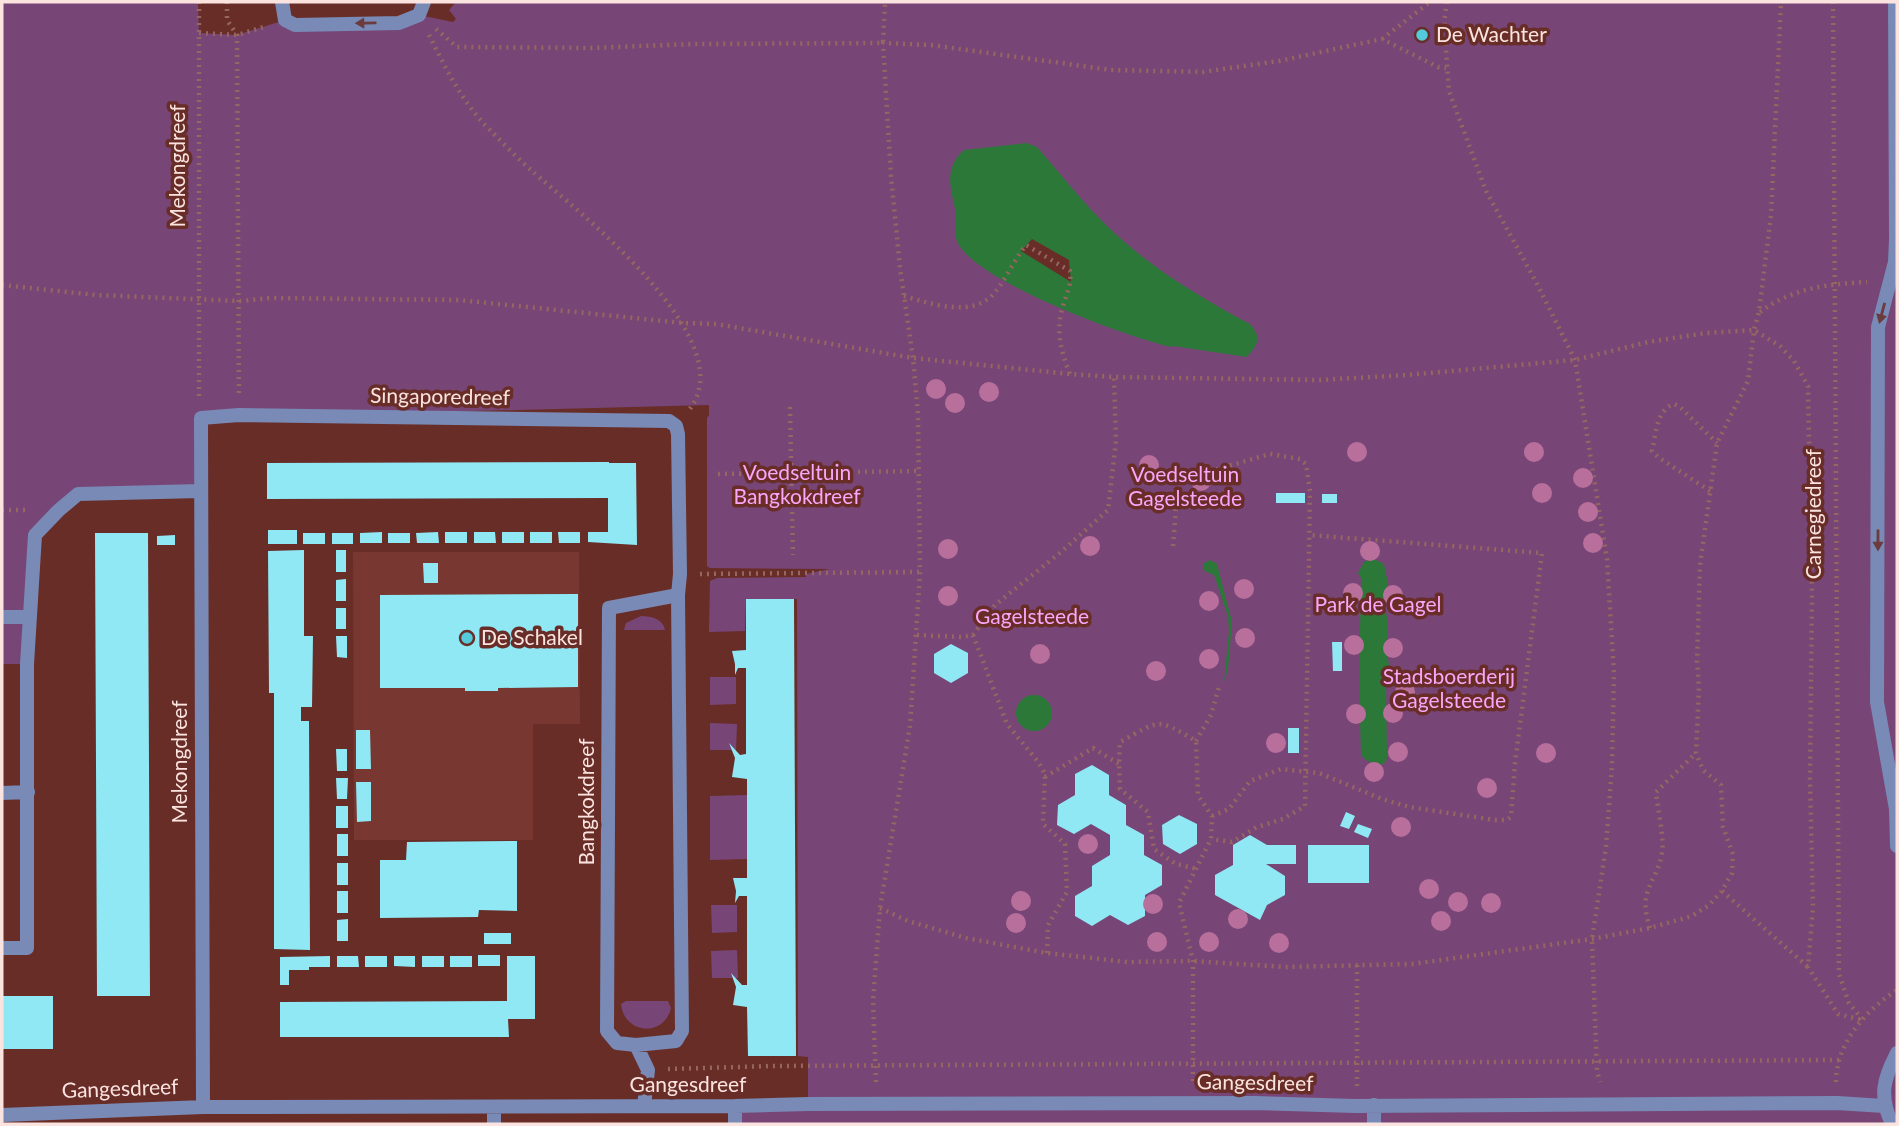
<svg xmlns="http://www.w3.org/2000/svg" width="1899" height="1126" viewBox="0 0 1899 1126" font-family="Lato,sans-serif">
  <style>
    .built { fill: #783731 }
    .green { fill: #774677 }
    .water { fill: #2b7839 }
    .pier { fill: #692d28 }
    .building { fill: #8fe8f4 }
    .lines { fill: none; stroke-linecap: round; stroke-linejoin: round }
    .path { stroke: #966661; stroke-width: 4.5; stroke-dasharray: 2 5; stroke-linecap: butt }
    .service { stroke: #788ab5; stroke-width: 14 }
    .minor { stroke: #788ab5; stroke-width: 14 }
    .tertiary { stroke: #788ab5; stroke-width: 14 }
    .tree { fill: #b96f9b }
    .oneway { fill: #6b3b3d }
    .poi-dot { fill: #53cbda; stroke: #692d28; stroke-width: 2.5 }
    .labels { text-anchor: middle; stroke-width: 7; stroke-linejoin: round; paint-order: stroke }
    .poi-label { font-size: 21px; fill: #fbe4e0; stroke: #692d28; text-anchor: start }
    .street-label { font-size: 21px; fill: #fbe4e0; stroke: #692d28 }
    .park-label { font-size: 21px; fill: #faa5f9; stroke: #692d28 }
  </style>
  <rect width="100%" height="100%" fill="#692d28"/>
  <path class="built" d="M353 552H579L580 724H533V840H354Z"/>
  <path class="green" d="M2 2H198L199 33 237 35 285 20 295 25 419 15 453 22 456 19 449 10 456 2H1897V1124H735V1106L808 1103V1057L798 1056 797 599H746L745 631 709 632 710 581 717 578 806 577V574L830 569 710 568 707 566V418L709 415V405L202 418 200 491 78 494 35 535 27 664H2Z
    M641 616C652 616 663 619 665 630H624L626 623Z
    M710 677H736V704L710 705Z
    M710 723 737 724 736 750H710Z
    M747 795V859L710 860V796Z
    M711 905H737V932L712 933Z
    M737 950 738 978H712L711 951Z
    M626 1001H668L671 1008C664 1038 624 1034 621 1004Z"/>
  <path class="water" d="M1026 143 1037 147C1066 180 1094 217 1128 245 1166 277 1207 301 1250 324 1262 338 1258 344 1247 357L1173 346 1171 347C1124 336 983 284 959 245 951 232 958 219 954 204 949 183 946 166 964 150Z
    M1372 558 1384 564 1388 584 1384 600 1388 625 1386 647 1389 665 1386 678 1387 758 1384 764C1376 765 1366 762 1361 755L1359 683 1361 578 1358 573 1364 562Z
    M1210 560 1217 564 1232 622 1228 669 1224 682 1229 631 1228 616 1214 575 1203 570V564Z
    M1016 713a18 18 0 1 1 36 0a18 18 0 1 1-36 0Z"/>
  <path class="pier" d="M1032 239 1069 260 1071 282 1021 251Z"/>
  <path class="building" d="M609 462V463H636L637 545 588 542V532H608V498L267 499V463Z
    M1276 493H1305V503H1276Z
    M1322 494H1337V503H1322Z
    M268 530H297V544H268Z
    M382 532V543H360V533Z
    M438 532 439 543H417L416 533Z
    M445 532H467V543H445Z
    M474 532H495L496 543H474Z
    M502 532H524V543H502Z
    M530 532H552V543H530Z
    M558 532H580V543H559Z
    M95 533H148L150 996H97Z
    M303 533H325V544H303Z
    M332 533H353V544H332Z
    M388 533H410V543H388Z
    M175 535V545H157V536Z
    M304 550V636H313L312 707H301V721H309L310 950 274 949V693H269L268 551Z
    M336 550H346V572H336Z
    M423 563H438V583H424Z
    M346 579V601H336V580Z
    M578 594V687L498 688V691H465V688H380V595Z
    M746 599H794L796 1056H748L747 1007 733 1005 736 987 731 973 742 985H747V896H739L735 903 736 891 733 878H747V779L732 777 735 758 729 743 740 755 746 754V668H738L735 675V664L732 651 746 650Z
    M336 608H346V629H336Z
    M336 636H347V658L337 657Z
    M1332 642H1342V671H1333Z
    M951 644 968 653V673L951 683 934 673V654Z
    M1288 728H1299V753H1288Z
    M356 730H370L371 769H356Z
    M336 749H347V771H337Z
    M1092 765 1109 775V795L1126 805V825L1144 835V855L1162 865V885L1145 895V916L1128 925 1110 915 1092 926 1075 916V896L1092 886V866L1110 855V835L1091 824 1074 834 1057 825 1058 805 1075 795V774Z
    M336 778H348L347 799H337Z
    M356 782H371V821L357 822Z
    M336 806H348V828H336Z
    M1346 812 1355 816 1349 829 1340 826Z
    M1179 815 1197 824V844L1180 854 1163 844 1162 825Z
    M1358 824 1372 829 1368 838 1354 832Z
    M337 834H348V856H337Z
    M1250 835 1267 845H1296V864H1266L1285 876V895L1267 905 1260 920 1215 895V875L1233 865V845Z
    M517 841V911L479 910 478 917 380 918V860H406L407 842Z
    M1308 845H1369V883H1308Z
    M337 863H348V885H337Z
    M337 891H348V913H337Z
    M348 919V941H337V920Z
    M484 933H511V944H484Z
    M478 955H500V966H478Z
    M330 956V967H309V970H289V985H280V957Z
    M337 956H358L359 967H337Z
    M365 956H387V967H365Z
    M394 956H415V967L394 966Z
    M422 956H444V967H422Z
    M450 956H472V967H450Z
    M507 956H535V1019H508L509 1037H280V1002L507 1001Z
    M2 996H53V1049H2Z"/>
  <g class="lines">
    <path class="path" d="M199 2V396
      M227 2V20L237 35 239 393
      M1447 2 1444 22 1449 91 1486 191 1535 280 1575 360 1607 559 1614 674 1612 765 1606 847 1592 939 1597 1071 1600 1082
      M1833 2 1839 974 1849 1003 1862 1019
      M436 29 457 47 590 48 694 44 883 43 885 2
      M199 33 237 35 267 26
      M429 35C445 67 460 98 485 125 500 140 515 156 531 170 577 211 745 340 689 410
      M1382 39 1430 2
      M2 285 96 295 240 301 270 298 459 300 683 323 716 324 913 358 1070 374 1114 377 1320 380 1407 375 1575 360 1648 342 1706 333 1754 330 1780 346 1794 361 1808 386 1812 596 1810 778 1813 908 1808 967 1838 1014 1862 1020
      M904 296C931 304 975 319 996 291 1007 277 1014 260 1026 245L1070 271C1072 285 1066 295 1062 309 1056 332 1061 352 1070 374
      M1760 312C1792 288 1828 284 1867 282
      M790 407 793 555
      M718 474 918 471
      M1710 491 1658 457 1652 451C1656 435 1656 410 1674 404L1680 407 1717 443
      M2 510H29
      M1173 546 1179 472 1211 471 1270 454 1300 459 1306 464 1310 491 1305 806 1283 819 1257 827 1232 842 1211 839
      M700 574 920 572
      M917 635 961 637 973 635 995 605 1061 552 1108 510 1116 441 1114 377
      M973 635 1007 724 1039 763 1045 774 1043 824 1065 844 1067 892 1048 925 1047 953
      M1196 741 1211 715 1219 687
      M1045 777 1093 748 1119 764
      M1212 816 1229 809 1250 781 1281 769 1319 773 1382 799 1409 807 1495 820H1507L1511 817 1515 763 1542 553 1309 535
      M1722 891 1808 967
      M880 908 908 921 966 938 1047 953 1127 962 1193 961 1285 967 1412 964 1592 939 1650 928 1692 916 1709 905 1722 891 1732 873 1733 854 1723 827 1721 785 1703 770 1696 753 1699 688 1697 661 1700 565 1717 443 1748 381 1754 330 1759 312 1771 215 1781 2
      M1650 928C1637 889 1656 885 1662 853 1665 840 1657 807 1656 792L1696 753
      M668 1069 772 1066 1840 1060
      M1193 1081V961L1179 903 1211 839 1212 816 1198 795 1196 741C1155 717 1161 720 1120 742L1119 764 1120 789 1148 812 1154 849 1176 864 1197 869
      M876 1082 873 1001 880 908 910 726 920 572 918 415 913 358 900 268 891 176 883 43 931 45 1111 70 1203 72 1279 61 1382 39 1438 67 1446 68
      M1836 1082C1836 1043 1866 1010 1897 990
      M1357 1086V965"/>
    <path class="service" d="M636 1045 617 1043 607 1031 609 608 678 595"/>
    <path class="minor" d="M282 2 285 20 295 25 399 23 419 15 424 2
      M2 617H29
      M2 793 28 792
      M2 948H27V664L35 535 59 510 78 494 200 491
      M735 1106V1124
      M203 1107 201 418 239 415 669 421 676 426 678 434 680 574 678 595 682 1031 676 1041 636 1045 648 1070 644 1106
      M494 1107V1124
      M2 1115 203 1107 735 1106 808 1104 1254 1103 1356 1106 1837 1103 1884 1106
      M1374 1124V1105"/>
    <path class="tertiary" d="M1895 2 1896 239 1895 262 1878 327 1877 702 1896 809 1897 846
      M1892 1124C1879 1096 1883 1080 1897 1053"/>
  </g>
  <g class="tree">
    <circle cx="936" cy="389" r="10"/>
    <circle cx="989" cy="392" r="10"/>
    <circle cx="955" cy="403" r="10"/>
    <circle cx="1357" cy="452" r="10"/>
    <circle cx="1534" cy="452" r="10"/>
    <circle cx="1149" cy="465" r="10"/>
    <circle cx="1583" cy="478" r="10"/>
    <circle cx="1201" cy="481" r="10"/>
    <circle cx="1542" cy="493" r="10"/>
    <circle cx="1588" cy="512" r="10"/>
    <circle cx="1593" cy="543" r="10"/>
    <circle cx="1090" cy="546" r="10"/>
    <circle cx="948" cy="549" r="10"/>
    <circle cx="1370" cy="551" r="10"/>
    <circle cx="1244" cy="589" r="10"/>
    <circle cx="1353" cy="593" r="10"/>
    <circle cx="1393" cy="595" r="10"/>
    <circle cx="948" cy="596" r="10"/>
    <circle cx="1209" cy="601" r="10"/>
    <circle cx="1245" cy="638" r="10"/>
    <circle cx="1354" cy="645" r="10"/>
    <circle cx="1393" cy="648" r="10"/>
    <circle cx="1040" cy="654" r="10"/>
    <circle cx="1209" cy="659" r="10"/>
    <circle cx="1156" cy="671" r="10"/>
    <circle cx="1405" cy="692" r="10"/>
    <circle cx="1393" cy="713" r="10"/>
    <circle cx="1356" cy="714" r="10"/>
    <circle cx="1276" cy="743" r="10"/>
    <circle cx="1398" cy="752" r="10"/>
    <circle cx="1546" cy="753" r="10"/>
    <circle cx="1374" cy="772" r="10"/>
    <circle cx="1487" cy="788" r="10"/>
    <circle cx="1401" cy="827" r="10"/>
    <circle cx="1088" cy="844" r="10"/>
    <circle cx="1429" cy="889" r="10"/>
    <circle cx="1021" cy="901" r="10"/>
    <circle cx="1458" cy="902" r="10"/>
    <circle cx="1491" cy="903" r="10"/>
    <circle cx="1153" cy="904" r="10"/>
    <circle cx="1238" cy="919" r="10"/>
    <circle cx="1441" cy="921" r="10"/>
    <circle cx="1016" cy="923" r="10"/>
    <circle cx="1157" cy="942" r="10"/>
    <circle cx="1209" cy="942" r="10"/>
    <circle cx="1279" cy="943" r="10"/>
  </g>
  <defs><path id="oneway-solid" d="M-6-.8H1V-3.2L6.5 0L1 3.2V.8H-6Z" transform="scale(1.75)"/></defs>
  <g class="oneway">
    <use href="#oneway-solid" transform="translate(366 23) rotate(179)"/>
    <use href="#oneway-solid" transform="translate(1882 313) rotate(105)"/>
    <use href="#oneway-solid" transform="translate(1878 540) rotate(90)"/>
  </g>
  <g class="poi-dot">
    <circle cx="1422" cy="35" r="7"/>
    <circle cx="467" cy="638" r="7"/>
  </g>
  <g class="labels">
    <g class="poi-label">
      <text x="1436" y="42">De Wachter</text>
      <text x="481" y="645">De Schakel</text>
    </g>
    <g class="street-label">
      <text transform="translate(178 166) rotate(-90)" y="7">Mekongdreef</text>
      <text transform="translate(440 397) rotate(1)" y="7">Singaporedreef</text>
      <text transform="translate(1814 514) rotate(-90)" y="7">Carnegiedreef</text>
      <text transform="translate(180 762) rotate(-90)" y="7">Mekongdreef</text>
      <text transform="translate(587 802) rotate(-90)" y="7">Bangkokdreef</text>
      <text transform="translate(1255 1083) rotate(1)" y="7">Gangesdreef</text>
      <text x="688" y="1092">Gangesdreef</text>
      <text transform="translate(120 1089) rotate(-2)" y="7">Gangesdreef</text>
    </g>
    <g class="park-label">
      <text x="797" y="480">Voedseltuin<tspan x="797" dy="24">Bangkokdreef</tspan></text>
      <text x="1185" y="482">Voedseltuin<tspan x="1185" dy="24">Gagelsteede</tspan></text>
      <text x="1378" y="612">Park de Gagel</text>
      <text x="1032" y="624">Gagelsteede</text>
      <text x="1449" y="684">Stadsboerderij<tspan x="1449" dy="24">Gagelsteede</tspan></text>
    </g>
  </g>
  <rect width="1899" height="1126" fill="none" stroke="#fbe4e0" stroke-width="7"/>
</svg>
